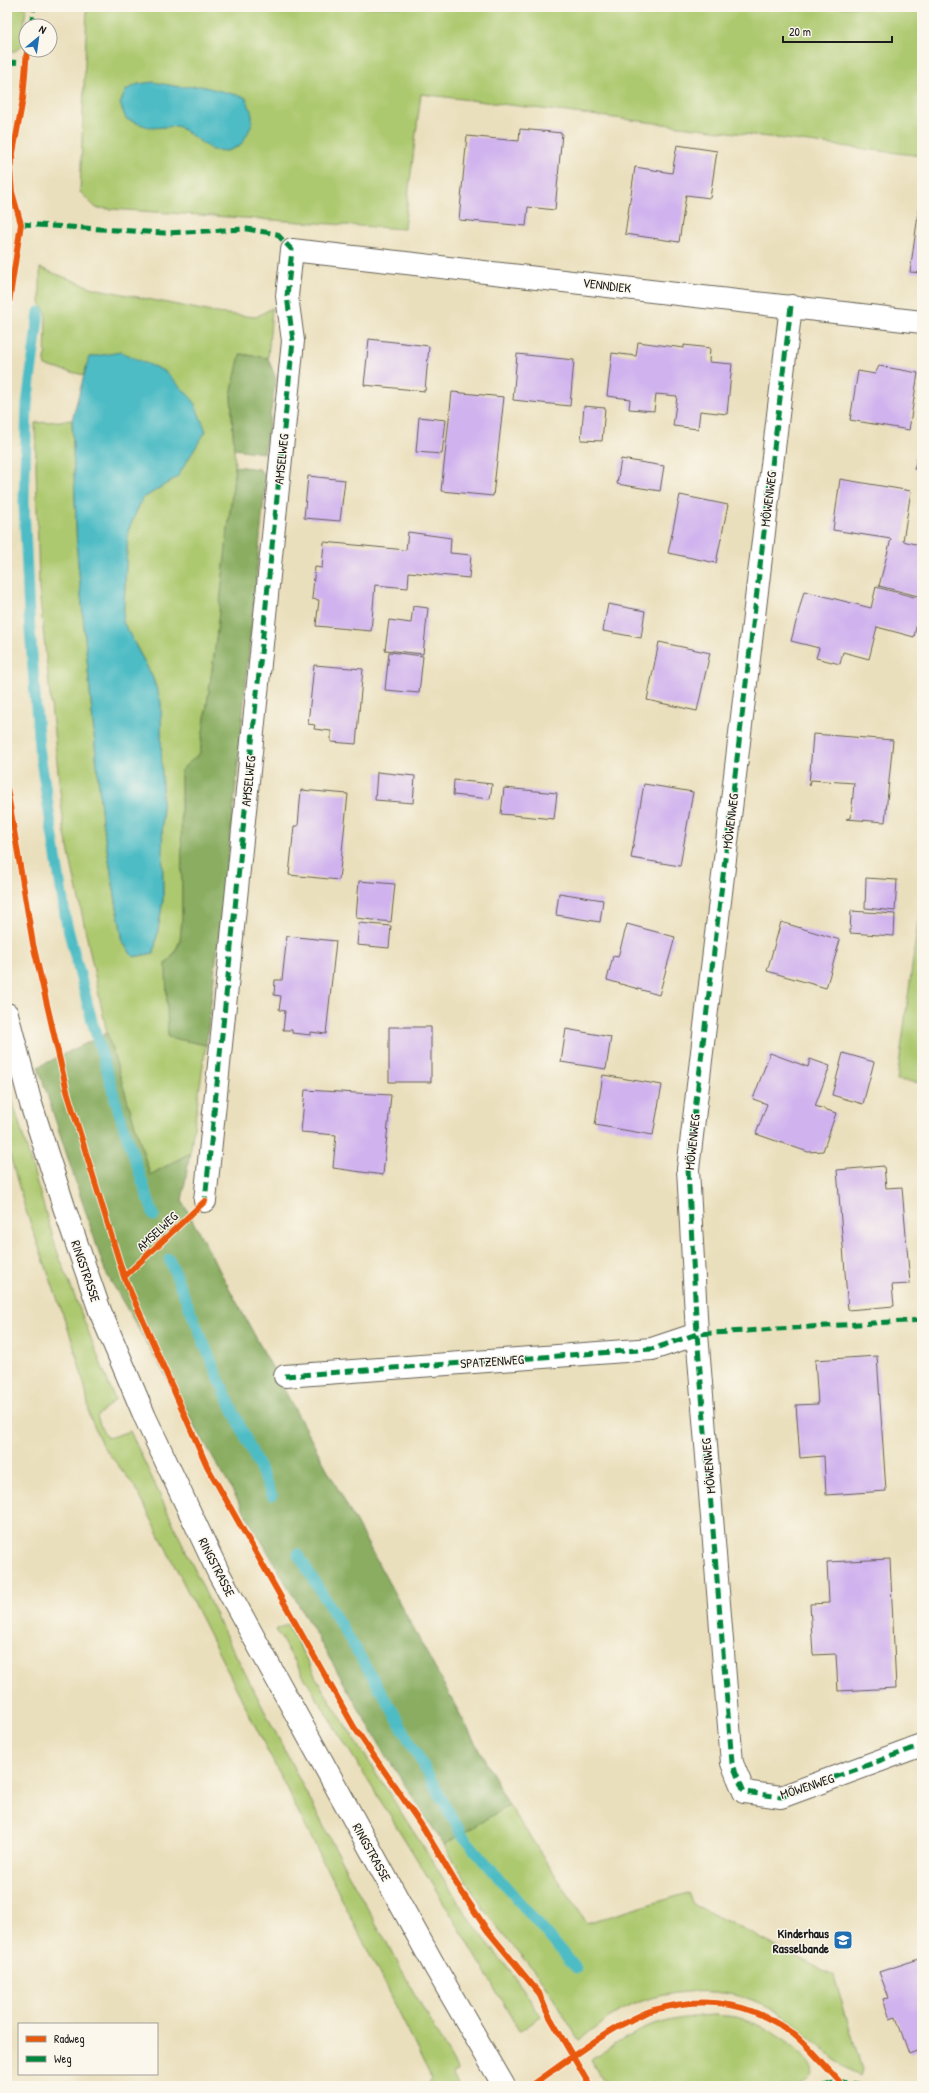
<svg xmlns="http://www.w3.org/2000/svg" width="929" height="2093" viewBox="0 0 929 2093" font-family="'Patrick Hand',sans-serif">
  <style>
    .green { fill: #adc96f; stroke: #647246 }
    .forest { fill: #8aad62; stroke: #53643f }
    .water { fill: #4dbcc5; stroke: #346c70 }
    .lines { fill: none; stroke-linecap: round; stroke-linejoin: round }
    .stream { stroke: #4dbcc5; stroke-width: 11 }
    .building { fill: #d0b2ee }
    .minor-casing { stroke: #646054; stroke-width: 24 }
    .major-casing { stroke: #646054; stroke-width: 24 }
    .minor { stroke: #fff; stroke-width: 22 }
    .major { stroke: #fff; stroke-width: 22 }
    .quiet { stroke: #00873e; stroke-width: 5; stroke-dasharray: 10 5; stroke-linecap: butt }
    .cycleway-casing { stroke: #fbf7ec; stroke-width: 8 }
    .cycleway { stroke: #e8590c; stroke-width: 6 }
    .labels { text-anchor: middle; stroke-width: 3; stroke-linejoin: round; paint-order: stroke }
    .street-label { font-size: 13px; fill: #1c1c1c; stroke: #fbf7ec }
    .poi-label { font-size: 13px; font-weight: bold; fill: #1c1c1c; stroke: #fbf7ec; text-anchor: end }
  </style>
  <rect width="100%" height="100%" fill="#fbf7ec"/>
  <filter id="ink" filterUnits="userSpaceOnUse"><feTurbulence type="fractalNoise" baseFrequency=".025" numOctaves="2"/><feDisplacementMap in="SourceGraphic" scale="8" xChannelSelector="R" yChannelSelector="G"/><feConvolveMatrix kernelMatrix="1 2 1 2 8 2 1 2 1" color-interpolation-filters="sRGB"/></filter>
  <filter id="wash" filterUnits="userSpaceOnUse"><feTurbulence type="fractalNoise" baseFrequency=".012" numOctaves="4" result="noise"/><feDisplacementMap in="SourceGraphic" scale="16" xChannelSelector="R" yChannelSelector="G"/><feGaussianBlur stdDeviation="0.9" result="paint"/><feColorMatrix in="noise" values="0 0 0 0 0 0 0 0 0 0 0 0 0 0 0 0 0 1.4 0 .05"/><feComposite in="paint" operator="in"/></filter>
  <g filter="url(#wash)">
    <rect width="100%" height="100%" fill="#eadfbc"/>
    <path class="green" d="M7 7H26L22 46 15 51H7Z
      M87 7H922V156L421 94 404 229 96 208 80 192Z
      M40 268 93 288 217 313 256 317 272 308 268 358 241 354 231 395 235 466 215 649 200 753 181 770 182 920 180 940 174 954 166 964 168 1037 206 1045 190 1153 150 1175 107 1033 64 829 39 590 35 423 72 420 77 552 102 820 123 942 133 957 154 953 163 900 161 703 152 676 123 622 128 531 142 499 177 477 89 357 84 375 45 366 46 313 40 303Z
      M922 891V1083L897 1080Z
      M7 1082 57 1251 115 1400 97 1416 102 1430 108 1438 130 1431 220 1624 345 1868 458 2071 452 2074 459 2086H428L432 2079 172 1560 135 1487 102 1445 90 1417 85 1387 72 1340 25 1208 7 1145Z
      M287 1624 322 1688 464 1911C489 1947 519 1979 541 2016L519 2031C443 1894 355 1765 276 1630Z
      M509 1805 587 1923 688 1893 693 1904 834 1976 862 2069 860 2075C835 2066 819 2043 798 2027 790 2020 780 2013 771 2008 726 1984 662 1987 618 2012 605 2020 592 2031 579 2040L543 1982 488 1916 444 1845Z
      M715 2015C722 2016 730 2016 736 2017 762 2024 799 2045 812 2068 810 2080 805 2083 793 2086H606L591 2060C637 2029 659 2018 715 2015Z"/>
    <path class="forest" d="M240 354 268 358 276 379 264 453 234 449 231 395Z
      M235 466 259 469 266 477 233 815 206 1045 168 1037 166 964 174 954 180 941 182 920 181 770 200 753 215 649Z
      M107 1033 150 1175 190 1153 182 1201 509 1805 444 1845 388 1759 105 1271 38 1067Z"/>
    <path class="water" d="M153 82 180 87 201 86 245 97C257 120 253 125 240 146L227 151 212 150 178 126 151 128 126 119 120 104 126 90 138 84Z
      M121 352 166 372 193 400 206 431 177 477 142 499 128 531 123 622 152 676 161 702 163 900 154 953 133 957 123 942 102 820 77 552 72 420 89 357Z"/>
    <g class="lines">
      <path class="stream" d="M39 312 27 404 24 503 29 616 39 747 66 921 92 1021 122 1122 154 1216
        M169 1259 220 1382 272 1495
        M298 1554 390 1706 462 1835 576 1968"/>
    </g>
    <g id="blocks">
      <path class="building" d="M520 129 562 133 555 210 528 207 526 226 459 220 467 136 519 141Z
        M677 145 717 151 710 198 686 195 679 242 625 234 635 167 672 173Z
        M919 208H922V273L910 272Z
        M369 339 429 346 425 391 364 385Z
        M638 342 684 348V345L710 348 709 362 732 364 727 414 700 411 698 429 673 426 677 396 656 394 654 411 629 409 630 399 607 396 612 353 636 356Z
        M517 354 574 360 570 406 513 400Z
        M879 366 918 373 909 430 850 420 858 371 875 374Z
        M452 392 504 397 493 496 441 491Z
        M584 406 605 408 602 441 581 440Z
        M419 417 446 420 442 454 416 452Z
        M922 440V471L914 469Z
        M621 459 664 466 660 491 617 484Z
        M308 476 345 480 340 521 304 518Z
        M840 479 911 491 903 541 922 546V597L879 586 891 539 833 530Z
        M680 495 728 505 716 563 668 553Z
        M408 532 451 538 450 553 471 555 469 578 409 572 408 588 375 585 371 631 316 626 319 600 312 599 315 567 322 568 324 542 406 550Z
        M876 587 922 599 914 637 877 627 869 659 843 652 840 664 816 658 819 648 791 641 804 591 871 608Z
        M608 604 645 611 641 638 603 631Z
        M413 606 428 608 423 654 385 650 389 620 411 623Z
        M659 642 710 653 697 711 647 700Z
        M389 652 423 656 419 693 385 690Z
        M314 665 363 669 356 744 331 742V731L314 729 315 725 308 724Z
        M813 734 893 740 885 822 846 819 851 818 854 783 811 780 810 786 809 785Z
        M377 772 415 776 413 803 375 800Z
        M454 780 492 784 490 799 453 795Z
        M644 784 693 792 680 866 631 858Z
        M504 788 557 793 554 819 501 814Z
        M301 790 348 794 339 880 289 875 294 826H298Z
        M866 878 897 880 895 911 865 908Z
        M359 881 395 884 391 922 356 918Z
        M559 893 603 900 600 922 556 915Z
        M851 911 895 914 894 936 850 933Z
        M781 922 840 940 826 988 767 971Z
        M359 923 391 926 389 948 357 945Z
        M627 924 675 937 659 995 607 980 613 956 618 957Z
        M287 936 336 941 326 1034 311 1032V1035L292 1033V1030H283L285 1011 279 1010 281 996 274 995 275 980H282Z
        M389 1027H431V1082H389Z
        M566 1029 611 1037 606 1069 561 1062Z
        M770 1053 808 1067 810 1059 830 1066 815 1106 836 1113 823 1151 808 1152 756 1134 767 1104 753 1099Z
        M843 1053 874 1062 863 1104 832 1095Z
        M603 1075 662 1085 653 1135 595 1125Z
        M305 1090 391 1095 383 1175 333 1168 336 1135 301 1132Z
        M884 1166 886 1188 902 1187 910 1284 892 1285 894 1306 848 1310 837 1170Z
        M877 1356 886 1491 826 1495 824 1456 800 1458 796 1405 818 1404 815 1360Z
        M890 1559 896 1688 838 1691 836 1654 813 1655 810 1604 829 1603 827 1562Z
        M922 1958V2049L909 2054 896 2017 890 2019 883 1999 889 1998 879 1972Z"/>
    </g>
  </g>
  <g filter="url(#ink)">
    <use href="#blocks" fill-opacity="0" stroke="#646054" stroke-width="1"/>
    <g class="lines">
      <g class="minor-casing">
        <path id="minor" d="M791 306 688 1169 697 1334 732 1763 744 1792 781 1797 922 1745
          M205 1201 293 341 287 296 292 250 922 322
          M285 1376 652 1349 697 1334"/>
      </g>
      <g class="major-casing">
        <path id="major" d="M7 1014 31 1104 64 1207 100 1311 145 1417 219 1574 435 1967 504 2086"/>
      </g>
      <use href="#minor" class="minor"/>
      <use href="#major" class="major"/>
      <path class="quiet" d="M31 26 34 7
        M7 62 25 63
        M21 224 164 233 247 229 277 234 292 250 287 296 293 341 205 1201
        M791 306 688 1169 697 1334 732 1763 744 1792 781 1797 922 1745
        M285 1376 652 1349 697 1334 922 1320
        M824 2086 839 2081 870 2086"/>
      <g class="cycleway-casing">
        <path id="cycleway" d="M7 316 21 224 12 192 10 169 23 99 27 50
          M7 788 33 944 67 1091 124 1277 207 1466 354 1727 424 1829 456 1883 487 1930 539 1993 547 2012 590 2086
          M124 1277 205 1201
          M531 2086C567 2061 603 2032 643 2014 650 2010 659 2009 666 2007 713 1996 753 2005 792 2033 809 2046 824 2066 839 2081"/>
      </g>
      <use href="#cycleway" class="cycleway"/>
    </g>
  </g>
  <defs>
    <g id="school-square" transform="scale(1)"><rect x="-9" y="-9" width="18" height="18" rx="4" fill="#1f6fb2" stroke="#fbf7ec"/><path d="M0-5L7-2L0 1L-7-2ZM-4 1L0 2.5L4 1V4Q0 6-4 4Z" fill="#fff"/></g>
  </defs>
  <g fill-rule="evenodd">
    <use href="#school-square" x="843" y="1940"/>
  </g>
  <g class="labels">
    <g class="street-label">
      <text transform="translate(607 285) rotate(7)" y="5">VENNDIEK</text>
      <text transform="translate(281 459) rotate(-84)" y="5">AMSELWEG</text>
      <text transform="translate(768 499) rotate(-83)" y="5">MÖWENWEG</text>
      <text transform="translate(248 781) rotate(-84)" y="5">AMSELWEG</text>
      <text transform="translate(730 821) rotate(-83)" y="5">MÖWENWEG</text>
      <text transform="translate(692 1142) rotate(-84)" y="5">MÖWENWEG</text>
      <text transform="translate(157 1231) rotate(-43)" y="5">AMSELWEG</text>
      <text transform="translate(86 1271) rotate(71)" y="5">RINGSTRASSE</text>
      <text transform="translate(492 1361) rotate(-4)" y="5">SPATZENWEG</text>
      <text transform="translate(708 1466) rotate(-95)" y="5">MÖWENWEG</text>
      <text transform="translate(217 1567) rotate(63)" y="5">RINGSTRASSE</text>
      <text transform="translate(807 1786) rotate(-18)" y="5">MÖWENWEG</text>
      <text transform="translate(372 1852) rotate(61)" y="5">RINGSTRASSE</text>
    </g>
    <g class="poi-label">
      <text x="829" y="1938">Kinderhaus<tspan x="829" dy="15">Rasselbande</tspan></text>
    </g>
  </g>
  <rect width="929" height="2093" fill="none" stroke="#fbf7ec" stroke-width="24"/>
  <rect x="18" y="2023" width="140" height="52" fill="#fbf7ec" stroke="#a29f99"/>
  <rect x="26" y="2036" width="20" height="6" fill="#e8590c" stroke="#a29f99"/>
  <text x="54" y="2043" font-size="12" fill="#1c1c1c">Radweg</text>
  <rect x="26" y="2056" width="20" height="6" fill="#00873e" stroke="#a29f99"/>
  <text x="54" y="2063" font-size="12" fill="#1c1c1c">Weg</text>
  <g transform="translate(38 38) rotate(29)"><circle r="19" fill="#fbf7ec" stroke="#a29f99"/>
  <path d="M0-3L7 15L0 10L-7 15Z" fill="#1f6fb2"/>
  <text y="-6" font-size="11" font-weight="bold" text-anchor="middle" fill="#1c1c1c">N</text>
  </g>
  <path d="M783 36v6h109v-6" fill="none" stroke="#1c1c1c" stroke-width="2"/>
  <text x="789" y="36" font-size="12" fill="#1c1c1c" stroke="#fbf7ec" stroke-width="3" paint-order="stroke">20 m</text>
</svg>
